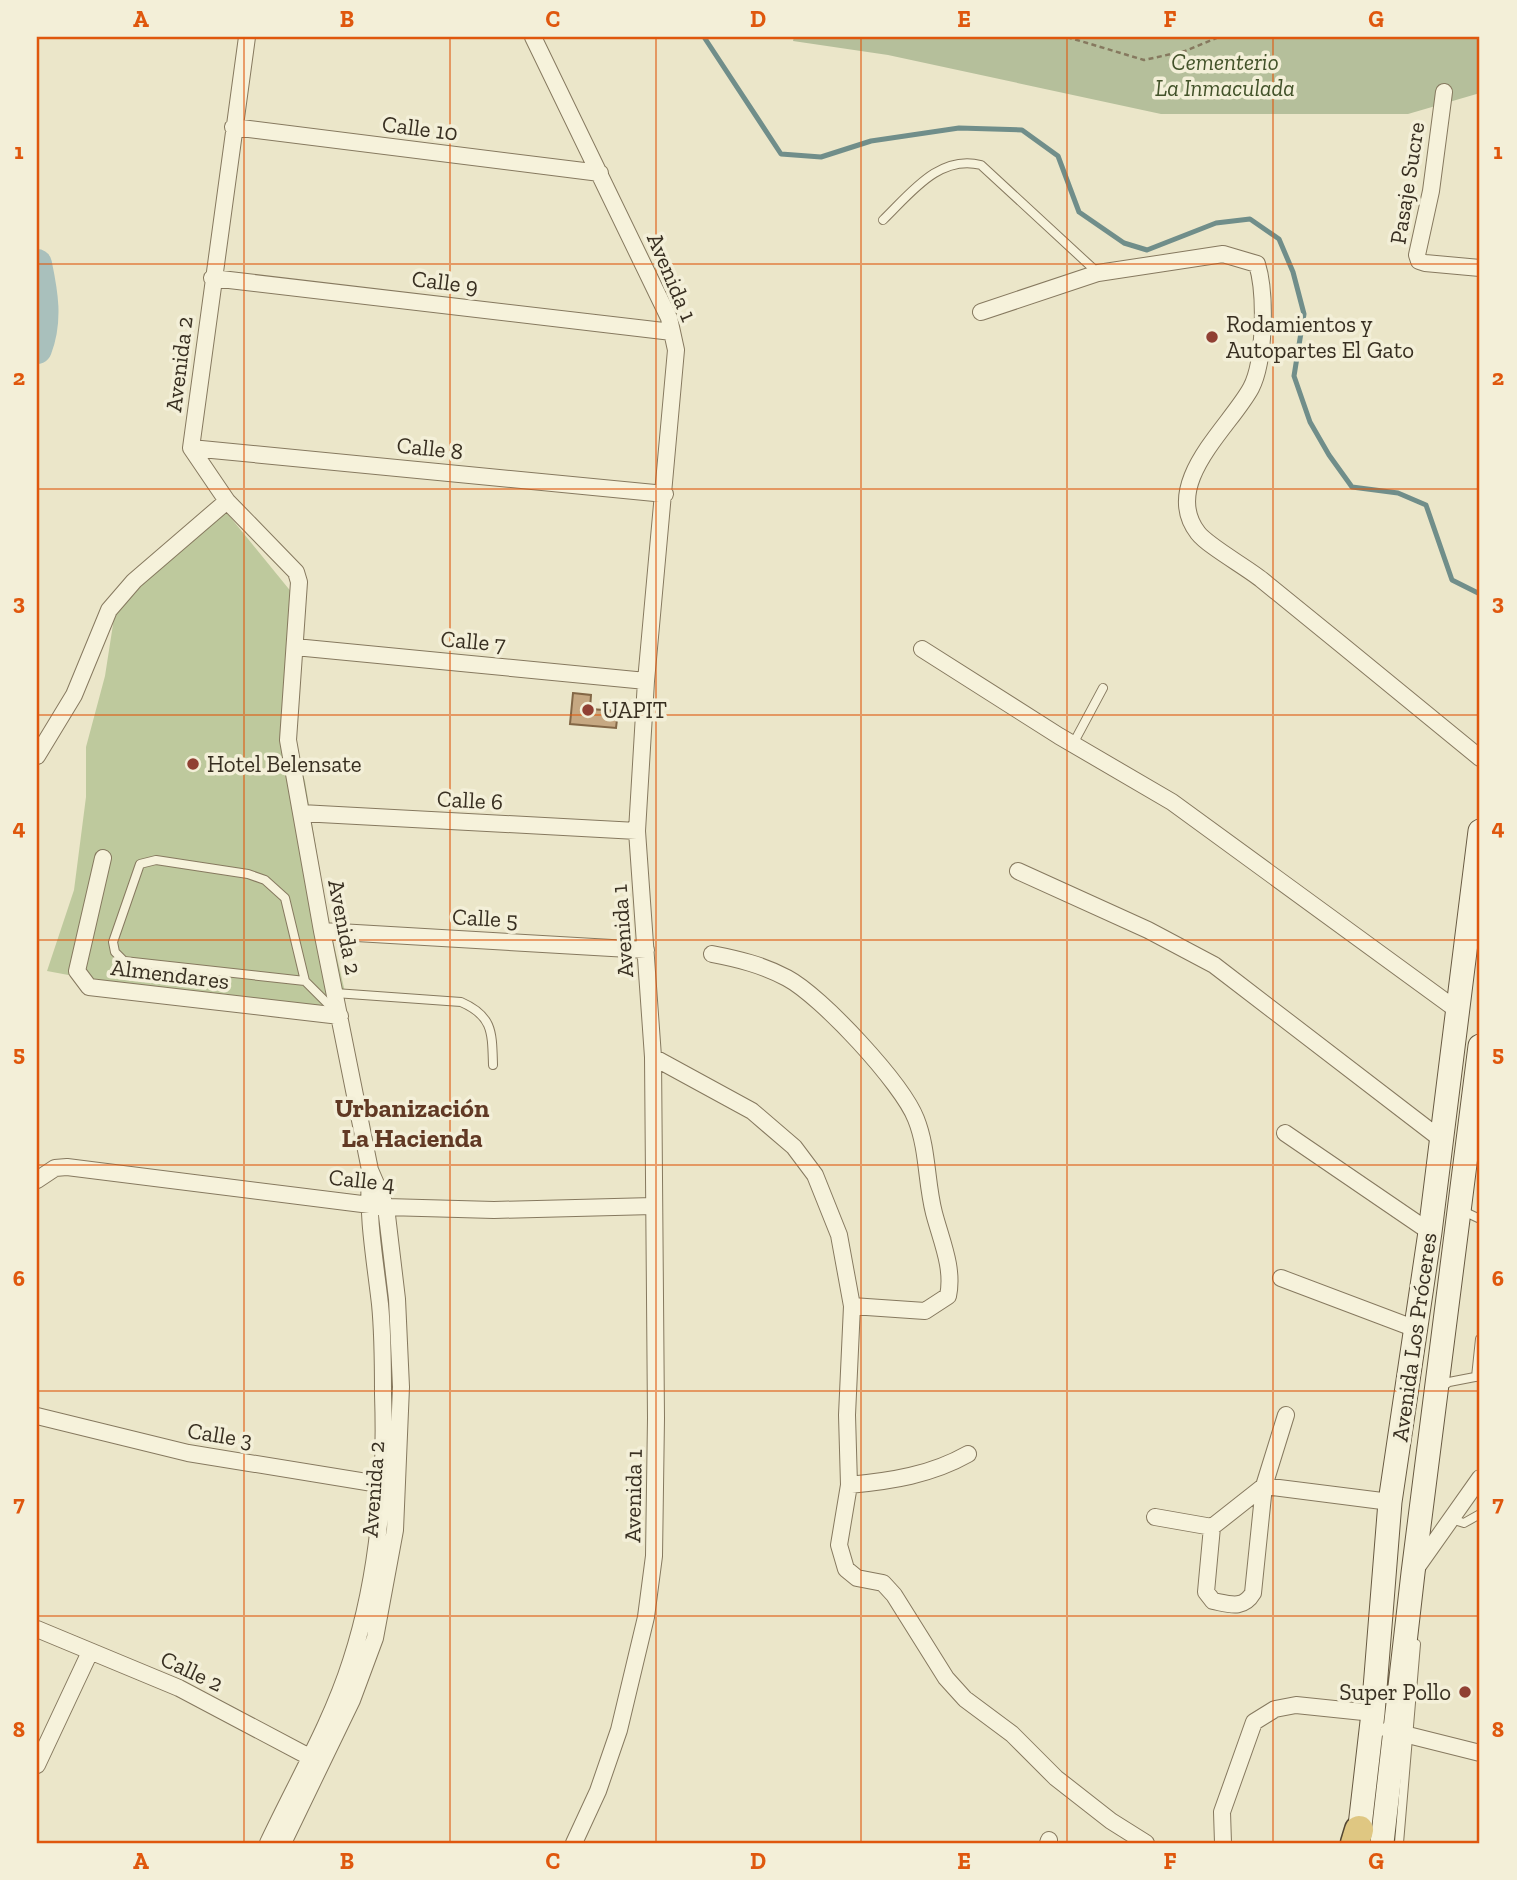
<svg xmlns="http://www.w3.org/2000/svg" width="1517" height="1880" viewBox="0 0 1517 1880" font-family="'Zilla Slab',serif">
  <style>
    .green { fill: #bec99d }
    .cemetery { fill: #b5bf9b }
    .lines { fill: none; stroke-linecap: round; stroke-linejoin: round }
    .stream { stroke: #708e8a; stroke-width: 5 }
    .river { stroke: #a9c0bc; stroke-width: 30 }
    .building { fill: #c6a882; stroke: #836746; stroke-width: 2 }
    .service-casing { stroke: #86795f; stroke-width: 10 }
    .minor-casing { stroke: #86795f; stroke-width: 18 }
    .secondary-casing { stroke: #685a42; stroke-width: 25 }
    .trunk-casing { stroke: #544732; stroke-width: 31 }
    .path { stroke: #86795f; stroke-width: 2.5; stroke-dasharray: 5 3.5; stroke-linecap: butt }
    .service { stroke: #f6f2db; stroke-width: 8 }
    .minor { stroke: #f6f2db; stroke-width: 16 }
    .secondary { stroke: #f6f2db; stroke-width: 23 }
    .trunk { stroke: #dfc782; stroke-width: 28 }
    .grid { fill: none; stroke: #df570d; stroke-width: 2; stroke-opacity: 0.55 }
    .poi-dot { fill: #904033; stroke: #f3efd8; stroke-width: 2.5 }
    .labels { text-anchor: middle; stroke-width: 7; stroke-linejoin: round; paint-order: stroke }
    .park-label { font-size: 23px; font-style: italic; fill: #425229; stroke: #f3efd8 }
    .street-label { font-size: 23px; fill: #382f21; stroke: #f3efd8 }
    .poi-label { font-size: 23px; fill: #382f21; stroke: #f3efd8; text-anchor: start }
    .quarter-label { font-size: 26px; font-weight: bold; fill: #613924; stroke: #f3efd8 }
    .neatline { fill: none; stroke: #df570d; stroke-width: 2.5 }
    .grid-label { font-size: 23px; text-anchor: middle; font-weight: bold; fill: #df570d }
  </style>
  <rect width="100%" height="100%" fill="#ebe6c9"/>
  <path class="green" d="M227 513 297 599 290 732 305 781 327 915 345 992 321 1006 111 983 47 971 74 890 86 797V747L105 676 116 605 217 516Z"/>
  <path class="cemetery" d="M794 37H1480V93L1408 114H1161L888 55 793 41Z"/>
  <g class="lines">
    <path class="stream" d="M704 37 781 154 821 157 871 141 959 128 1022 130 1058 156 1079 212 1124 243 1147 250 1216 223 1250 219 1279 239 1293 272 1304 314 1294 376 1310 422 1329 455 1352 487 1398 493 1426 505 1452 580 1480 594"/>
    <path class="river" d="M37 264C43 293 48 320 37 349"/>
  </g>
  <path class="building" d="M573 693 591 695 590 709 618 711 616 728 570 724Z"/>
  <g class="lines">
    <g class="service-casing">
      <path id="service" d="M883 220C910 194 939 154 981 165L1098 273
        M1073 744 1103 688
        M305 981 124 961 115 952 113 942 140 864 156 860 248 874 265 880 285 898 305 981 336 1012
        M335 993 461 1002C493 1016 492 1032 493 1065
        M1461 1210 1480 1219
        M1476 1377 1480 1339
        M1441 1387 1449 1382 1480 1376
        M1451 1519 1464 1523 1480 1514
        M1399 1843 1416 1644"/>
    </g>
    <g class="minor-casing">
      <path id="minor" d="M247 37 191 448 227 501 296 572 299 582 288 740 322 931 370 1170 386 1207 397 1299 401 1387 395 1530 375 1638 352 1700 283 1843
        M533 37 669 318 676 350 646 681 637 831 653 1057 656 1418 654 1556 646 1617 619 1730 598 1791 574 1843
        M1444 92 1431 191 1417 255 1419 261 1425 263 1480 268
        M233 127 600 173
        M212 278 672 332
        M981 312 1098 273 1223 254 1257 264C1266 293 1265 361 1251 388 1230 427 1160 484 1198 533 1208 546 1246 567 1262 580 1335 639 1407 698 1480 758
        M191 448 665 494
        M295 647 646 681
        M922 649 1059 736 1172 802 1457 1010
        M37 756 74 695 109 610 134 581 227 501
        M301 813 637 831
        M103 858 77 971 89 987 340 1016
        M1018 871 1148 930 1214 965 1442 1140
        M322 931 646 950
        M712 954C738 959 763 965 787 978 821 996 902 1083 916 1119 928 1149 926 1182 934 1213 941 1240 954 1268 948 1296L925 1311 852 1306
        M653 1057 752 1111 794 1147 815 1175 839 1235 852 1306 847 1415 849 1485 839 1545 846 1569 857 1578 883 1583 894 1595 946 1678 965 1699 1012 1734 1056 1778 1111 1821 1146 1843
        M1285 1133 1430 1232
        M37 1180 55 1168 67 1167 386 1207 494 1210 653 1206
        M1281 1278 1416 1329
        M37 1416 188 1453 391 1486
        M849 1485C891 1481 931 1475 968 1454
        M1155 1517 1212 1527 1206 1592 1213 1601C1229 1604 1243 1610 1253 1593L1264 1486 1390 1502
        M1212 1527 1264 1486 1286 1415
        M1415 1570 1480 1478
        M37 1629 179 1688 317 1761
        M1388 1730 1480 1753
        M37 1765 90 1652
        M268 1843C296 1783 331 1724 351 1661 379 1575 386 1483 383 1394 383 1364 383 1334 380 1304 375 1260 367 1217 370 1173
        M1048 1843 1049 1840
        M1223 1843 1222 1812 1254 1722 1275 1709 1296 1705 1373 1713"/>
    </g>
    <g class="secondary-casing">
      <path id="secondary" d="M1358 1843 1373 1713 1390 1502 1430 1232 1480 831
        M1382 1843 1413 1573 1480 1046"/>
    </g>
    <g class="trunk-casing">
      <path id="trunk" d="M1355 1843 1359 1830"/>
    </g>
    <path class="path" d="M1067 37 1144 60 1185 51 1219 37"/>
    <use href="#service" class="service"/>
    <use href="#minor" class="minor"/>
    <use href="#secondary" class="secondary"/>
    <use href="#trunk" class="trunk"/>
  </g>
  <path class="grid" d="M244 37V1843M450 37V1843M656 37V1843M861 37V1843M1067 37V1843M1273 37V1843M37 264H1480M37 489H1480M37 715H1480M37 940H1480M37 1165H1480M37 1391H1480M37 1616H1480"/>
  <g class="poi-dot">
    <circle cx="1212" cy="337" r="7"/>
    <circle cx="588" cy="710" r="7"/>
    <circle cx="193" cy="764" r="7"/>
    <circle cx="1465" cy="1692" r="7"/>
  </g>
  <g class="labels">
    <g class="park-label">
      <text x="1225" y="70">Cementerio<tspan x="1225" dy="26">La Inmaculada</tspan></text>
    </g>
    <g class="street-label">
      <text transform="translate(420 128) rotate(7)" y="8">Calle 10</text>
      <text transform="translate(1407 183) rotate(-81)" y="8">Pasaje Sucre</text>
      <text transform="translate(672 277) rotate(67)" y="8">Avenida 1</text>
      <text transform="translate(445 282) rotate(7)" y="8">Calle 9</text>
      <text transform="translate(179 364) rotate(-83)" y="8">Avenida 2</text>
      <text transform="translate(430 448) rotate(6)" y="8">Calle 8</text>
      <text transform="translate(473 641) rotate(5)" y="8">Calle 7</text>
      <text transform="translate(470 800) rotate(3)" y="8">Calle 6</text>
      <text transform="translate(485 918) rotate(3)" y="8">Calle 5</text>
      <text transform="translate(345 927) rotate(79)" y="8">Avenida 2</text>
      <text transform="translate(622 931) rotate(-94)" y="8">Avenida 1</text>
      <text transform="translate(170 974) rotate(7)" y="8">Almendares</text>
      <text transform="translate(362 1180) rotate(6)" y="8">Calle 4</text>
      <text transform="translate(1414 1337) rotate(-82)" y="8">Avenida Los Próceres</text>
      <text transform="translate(220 1435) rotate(9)" y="8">Calle 3</text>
      <text transform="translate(373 1489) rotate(-86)" y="8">Avenida 2</text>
      <text transform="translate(633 1496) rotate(-89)" y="8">Avenida 1</text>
      <text transform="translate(192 1671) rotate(25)" y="8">Calle 2</text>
    </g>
    <g class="poi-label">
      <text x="1226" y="332">Rodamientos y<tspan x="1226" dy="26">Autopartes El Gato</tspan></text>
      <text x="602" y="718">UAPIT</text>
      <text x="207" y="772">Hotel Belensate</text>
      <text x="1451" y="1700" text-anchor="end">Super Pollo</text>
    </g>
    <g class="quarter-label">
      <text x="412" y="1117">Urbanización<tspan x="412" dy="30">La Hacienda</tspan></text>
    </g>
  </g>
  <rect width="1517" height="1880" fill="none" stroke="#f3efd8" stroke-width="77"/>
  <rect x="38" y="38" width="1440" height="1804" class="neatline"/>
  <g class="grid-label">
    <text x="141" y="27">A</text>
    <text x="347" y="27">B</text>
    <text x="553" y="27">C</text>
    <text x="758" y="27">D</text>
    <text x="964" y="27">E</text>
    <text x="1170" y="27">F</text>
    <text x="1376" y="27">G</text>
    <text x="19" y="159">1</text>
    <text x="1498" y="159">1</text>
    <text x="19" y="385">2</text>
    <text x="1498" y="385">2</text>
    <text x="19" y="610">3</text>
    <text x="1498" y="610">3</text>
    <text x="19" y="835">4</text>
    <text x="1498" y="835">4</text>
    <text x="19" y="1061">5</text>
    <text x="1498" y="1061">5</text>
    <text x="19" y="1286">6</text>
    <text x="1498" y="1286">6</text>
    <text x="19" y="1511">7</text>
    <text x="1498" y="1511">7</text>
    <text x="19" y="1737">8</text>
    <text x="1498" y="1737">8</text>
    <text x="141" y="1869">A</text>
    <text x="347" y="1869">B</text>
    <text x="553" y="1869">C</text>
    <text x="758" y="1869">D</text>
    <text x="964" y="1869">E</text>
    <text x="1170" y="1869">F</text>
    <text x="1376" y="1869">G</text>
  </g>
</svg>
